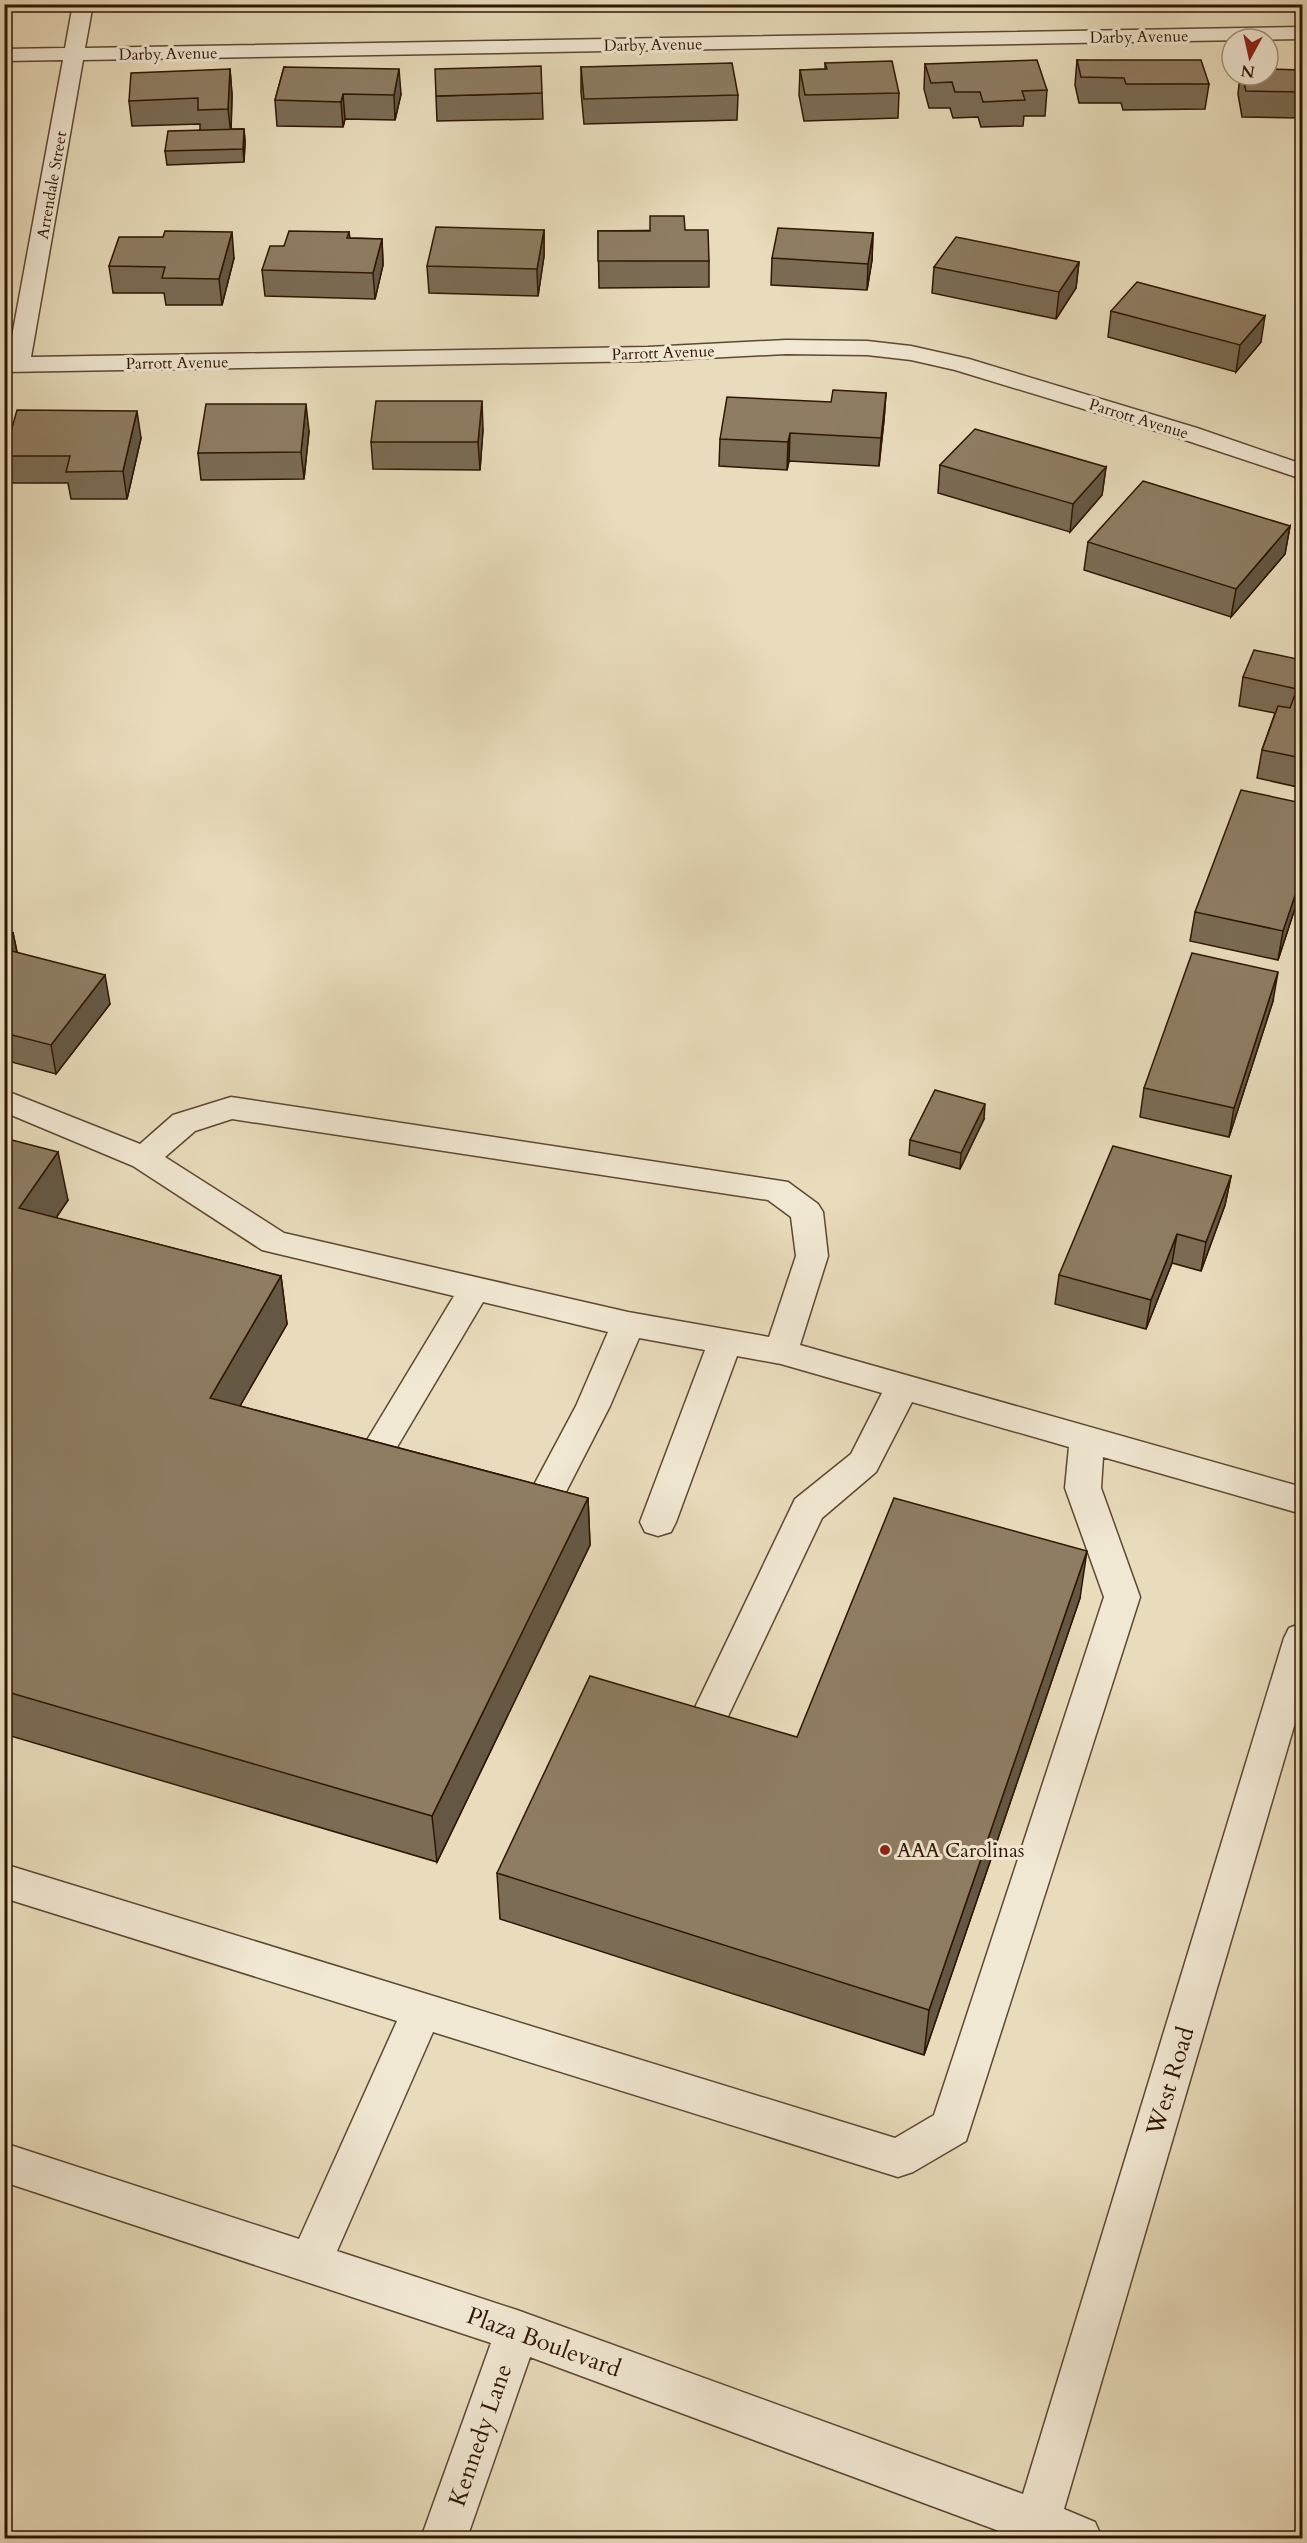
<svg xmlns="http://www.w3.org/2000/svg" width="1307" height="2543" viewBox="0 0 1307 2543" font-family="Cardo,serif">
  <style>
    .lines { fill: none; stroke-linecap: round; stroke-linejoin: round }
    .minor-casing { stroke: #5d4830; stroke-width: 3 }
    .minor { fill: #f1e8d3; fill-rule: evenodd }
    .wall { fill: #7b6c55; stroke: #2e1602; stroke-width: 1.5 }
    .shaded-wall { fill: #645845; stroke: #2e1602; stroke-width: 1.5 }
    .building { fill: #8f7d63; stroke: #2e1602; stroke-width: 1.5 }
    .poi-dot { fill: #8f2418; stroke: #f1e8d3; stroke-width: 2 }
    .labels { text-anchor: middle; stroke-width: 6; stroke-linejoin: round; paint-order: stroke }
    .far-street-label { font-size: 16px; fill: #2e1602; stroke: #f1e8d3 }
    .poi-label { font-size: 20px; fill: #2e1602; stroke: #f1e8d3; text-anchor: start }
    .near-street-label { font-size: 24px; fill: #2e1602; stroke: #f1e8d3 }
  </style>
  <rect width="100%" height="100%" fill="#e9dcbc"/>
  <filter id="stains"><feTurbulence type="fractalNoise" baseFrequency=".00333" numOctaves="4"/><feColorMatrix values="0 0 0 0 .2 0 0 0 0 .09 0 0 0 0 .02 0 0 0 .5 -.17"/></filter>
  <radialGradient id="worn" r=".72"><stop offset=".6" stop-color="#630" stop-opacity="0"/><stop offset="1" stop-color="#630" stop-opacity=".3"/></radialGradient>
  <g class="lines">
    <g class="minor-casing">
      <path id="minor" d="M73 4H93L85 48 1302 27V39L83 60 31 357 648 347 786 340 867 341 911 346 969 359 1197 428 1302 464V479L1179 438 955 370 911 360 867 355 786 354 648 361 4 372V358H8L63 60 4 61V49L65 48Z
        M4 1090 140 1144 173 1115 231 1097 788 1182 818 1204 823 1212 828 1256 800 1345 1302 1487V1514L1103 1457 1101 1488 1140 1597 966 2141 913 2172 898 2177 433 2032 337 2251 517 2310 1023 2494 1284 1638 1289 1628 1302 1623V1699L1064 2509 1095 2522 1102 2538H1018L530 2357 467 2538H421L491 2343 4 2182V2143L299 2239 397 2021 4 1898V1864L895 2138 934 2115 1104 1597 1065 1488 1069 1447 912 1402 876 1472 822 1518 721 1731 708 1735 695 1731 689 1720 795 1499 851 1454 882 1393 781 1364 737 1356 676 1522 671 1532 658 1536 645 1532 640 1522 705 1350 639 1338 610 1406 550 1523 537 1527 524 1523 519 1513 576 1406 608 1332 483 1302 387 1464 375 1468 363 1464 358 1455 454 1296 262 1250 133 1166 4 1112ZM232 1119 768 1200 791 1217 796 1256 769 1337 628 1312 284 1233 165 1157 195 1131Z"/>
    </g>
    <use href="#minor" class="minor"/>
  </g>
  <path class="wall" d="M155 4H255L253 8 155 5Z
    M330 4H362L361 10H330Z
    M1077 60 1209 84 1205 109 1123 110 1121 103H1079L1075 85Z
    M825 63 899 93 898 118 804 121 799 95 800 70 825 69Z
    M925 64 1047 90 1045 116H1024L1023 126 981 127 978 117 953 118 950 108H929L924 89Z
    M284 67 401 94 395 120 345 119 343 127 277 126 275 100Z
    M581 67 738 95 737 120 584 124 581 92Z
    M230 69 232 95 231 129H244L245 142 244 162 167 165 165 151 200 130V124L132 126 129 101Z
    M1302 70V118L1242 117 1238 94 1240 75H1268Z
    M542 93 543 119 437 121 436 96Z
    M544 230V256L538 296 429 293 427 266Z
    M685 230 709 261V287L599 288 598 231Z
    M349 232 350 238 382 239 383 265 375 299 265 296 262 270 284 246Z
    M873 233 872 260 867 290 771 285 772 258Z
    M234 258 222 305H166L164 293H113L109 266Z
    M1079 262 1076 288 1056 319 932 293 934 267Z
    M1111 311 1261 342 1236 372 1108 337Z
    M886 393 884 420 879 466 789 461 787 470 719 466 720 439 831 402Z
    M483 429 480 470 373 469 371 442Z
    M309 431 304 479 201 480 198 453Z
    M141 438 127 499H71L68 483H9L4 460V454Z
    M940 465 1106 467 1102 495 1070 532 938 493Z
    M1290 526 1285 554 1231 617 1084 570 1088 542Z
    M1302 660V788L1257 778 1262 750 1275 713 1239 706 1243 677Z
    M1302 887 1278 960 1190 941 1195 912Z
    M4 931 13 933 17 952 110 1004 56 1074 4 1060Z
    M1273 1001 1229 1137 1140 1117 1144 1088Z
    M984 1119 960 1169 909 1155 910 1140Z
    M4 1138 68 1200 56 1218 281 1276 287 1324 240 1406 588 1498 590 1545 437 1862 4 1734Z
    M1231 1176 1225 1205 1201 1271 1172 1263 1146 1329 1055 1304 1059 1275Z
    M1080 1598 924 2055 500 1919 497 1873 797 1737Z"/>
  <path class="shaded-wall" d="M230 69 232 95 231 134 228 109Z
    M399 69 401 94 395 120 394 95Z
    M343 94 345 119 343 127 341 102Z
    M244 129 245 142 244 162 243 149Z
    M544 230V256L538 296 537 269Z
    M232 232 234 258 222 305 219 279Z
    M873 233 872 260 867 290 868 264Z
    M382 239 383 265 375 299 373 273Z
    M1079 262 1076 288 1056 319 1059 292Z
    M1265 316 1261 342 1236 372 1240 345Z
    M886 393 884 420 879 466 881 438Z
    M482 401 483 429 480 470 478 442Z
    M306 404 309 431 304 479 301 452Z
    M137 411 141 438 127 499 123 471Z
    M790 433 789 461 787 470 788 442Z
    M1106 467 1102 495 1070 532 1073 504Z
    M1290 526 1285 554 1231 617 1236 589Z
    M1302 875V887L1278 960 1283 931Z
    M13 933 19 962 4 968V943Z
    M1278 972 1273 1001 1229 1137 1234 1108Z
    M105 975 110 1004 56 1074 51 1045Z
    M985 1104 984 1119 960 1169 961 1153Z
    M58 1152 68 1200 29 1257 19 1208Z
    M1231 1176 1225 1205 1201 1271 1206 1242Z
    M1177 1234 1172 1263 1146 1329 1151 1300Z
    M281 1276 287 1324 217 1446 210 1398Z
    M588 1498 590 1545 437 1862 432 1816Z
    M1087 1551 1080 1598 924 2055 929 2010Z"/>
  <path class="building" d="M1037 60 1047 90 1022 91 1025 100 983 102 980 92H955L952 82 931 83 925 64Z
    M1077 60H1201L1209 84H1126L1124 78 1081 77Z
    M892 61 899 93 805 95 800 70 827 69 825 63Z
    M732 63 738 95 584 99 581 67Z
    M541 66 542 93 436 96 435 69Z
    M284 67 399 69 394 95 343 94 341 102 275 100Z
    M230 69 228 109 198 110V98L129 101 131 73Z
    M1268 69 1302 70V92L1246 91 1242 75H1268Z
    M244 129 243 149 165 151 168 131Z
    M650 216H684L685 230H708L709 261H598V231H650Z
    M436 227 544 230 537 269 427 266Z
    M778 228 873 233 868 264 772 258Z
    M165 231 232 232 219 279 162 278 165 267 109 266 119 237H163Z
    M289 231 349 232 347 238 382 239 373 273 262 270 270 246H284Z
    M956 237 1079 262 1059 292 934 267Z
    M1137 282 1265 316 1240 345 1111 311Z
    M833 390 886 393 881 438 790 433 788 442 720 439 727 397 831 402Z
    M376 401H482L478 442H371Z
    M206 404H306L301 452 198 453Z
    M17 410 137 411 123 471 66 472 70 456H4Z
    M975 429 1106 467 1073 504 940 465Z
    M1143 481 1290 526 1236 589 1088 542Z
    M1254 650 1302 660V758L1262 750 1278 706 1290 708 1297 689 1243 677Z
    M1241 790 1302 803V875L1283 931 1195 912Z
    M4 931 13 933 4 943Z
    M4 949 105 975 51 1045 4 1033Z
    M1192 953 1278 972 1234 1108 1144 1088Z
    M935 1090 985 1104 961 1153 910 1140Z
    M4 1138 58 1152 19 1208 281 1276 210 1398 588 1498 432 1816 4 1691Z
    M1113 1146 1231 1176 1206 1242 1177 1234 1151 1300 1059 1275Z
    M894 1498 1087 1551 929 2010 497 1873 590 1676 797 1737Z
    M4 2534 16 2538H4Z"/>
  <circle class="poi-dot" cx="885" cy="1850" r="6"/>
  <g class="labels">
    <g class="far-street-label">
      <text transform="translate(1139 36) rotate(-1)" y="6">Darby Avenue</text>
      <text transform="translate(653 44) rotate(-1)" y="6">Darby Avenue</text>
      <text transform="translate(168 53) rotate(-1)" y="6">Darby Avenue</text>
      <text transform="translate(51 185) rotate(-80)" y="6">Arrendale Street</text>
      <text transform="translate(663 352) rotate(-2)" y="6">Parrott Avenue</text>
      <text transform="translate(177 362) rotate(-1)" y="6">Parrott Avenue</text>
      <text transform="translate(1139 418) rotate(17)" y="6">Parrott Avenue</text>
    </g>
    <g class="poi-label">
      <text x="897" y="1857">AAA Carolinas</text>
    </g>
    <g class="near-street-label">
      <text transform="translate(1170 2081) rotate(-73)" y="8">West Road</text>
      <text transform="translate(544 2342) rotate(20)" y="8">Plaza Boulevard</text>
      <text transform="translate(480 2435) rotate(-71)" y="8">Kennedy Lane</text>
    </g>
  </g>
  <rect width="1307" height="2543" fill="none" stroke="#e9dcbc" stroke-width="24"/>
  <rect x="6" y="6" width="1295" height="2531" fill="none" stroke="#2e1602" stroke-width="3"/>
  <rect x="12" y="12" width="1283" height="2519" fill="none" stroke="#2e1602" stroke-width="1.5"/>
  <g transform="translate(1250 57) rotate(188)"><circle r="28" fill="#f1e8d3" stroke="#a3947f" stroke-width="1.5"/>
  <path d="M0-4.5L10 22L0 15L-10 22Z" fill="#8f2418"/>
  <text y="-9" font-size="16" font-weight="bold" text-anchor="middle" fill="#2e1602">N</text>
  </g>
  <rect width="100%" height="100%" filter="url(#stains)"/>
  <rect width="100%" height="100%" fill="url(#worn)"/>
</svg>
